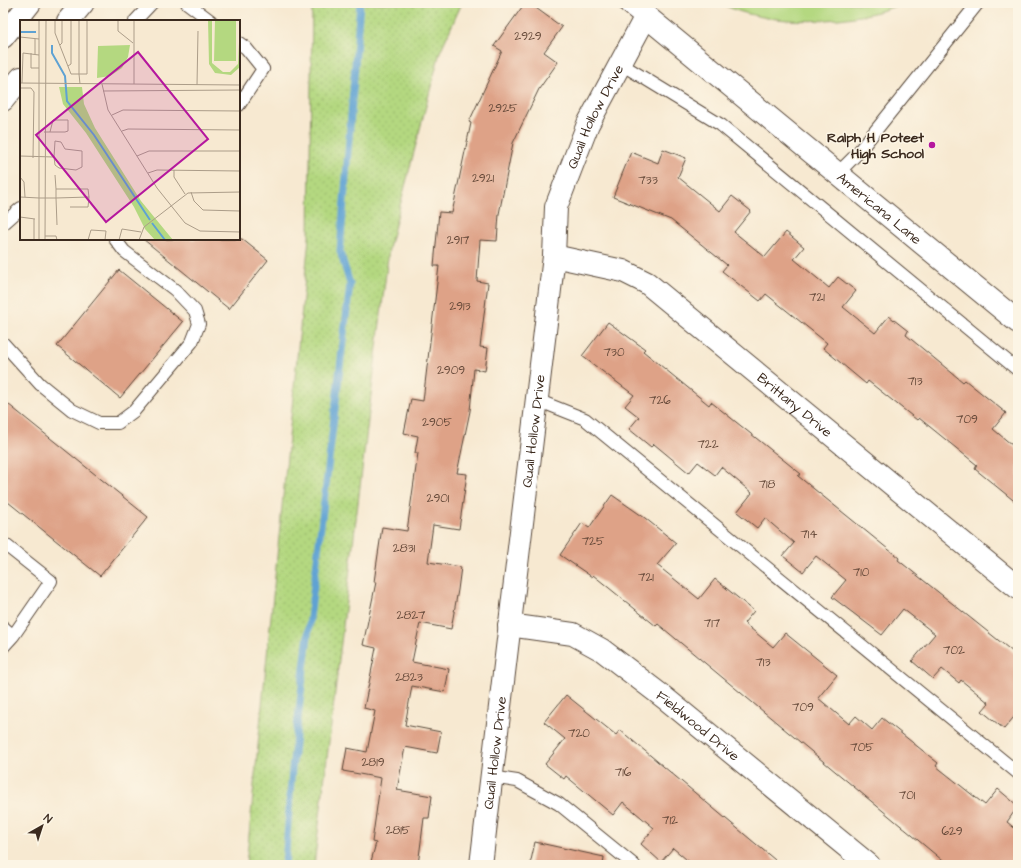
<svg xmlns="http://www.w3.org/2000/svg" width="1021" height="868" viewBox="0 0 1021 868" font-family="'Architects Daughter',sans-serif">
  <style>
    .grass { fill: url(#grass-dots); stroke: #78814f }
    .green { fill: #b4d880; stroke: #78814f }
    .lines { fill: none; stroke-linecap: round; stroke-linejoin: round }
    .stream { stroke: #5fa2d3; stroke-width: 7 }
    .building { fill: #dea287 }
    .lane-casing { stroke: #574739; stroke-width: 14 }
    .street-casing { stroke: #574739; stroke-width: 24 }
    .secondary-casing { stroke: #574739; stroke-width: 24 }
    .lane { stroke: #fff; stroke-width: 12 }
    .street { stroke: #fff; stroke-width: 22 }
    .secondary { stroke: #fff; stroke-width: 22 }
    .poi-dot { fill: #b5179e; stroke: #fcf5e5; stroke-width: 1.5 }
    .labels { text-anchor: middle; stroke-width: 3; stroke-linejoin: round; paint-order: stroke }
    .number-label { font-size: 12px; fill: #644838 }
    .street-label { font-size: 14px; fill: #3b2a1e; stroke: #fcf5e5 }
    .poi-label { font-size: 14px; font-weight: bold; fill: #3b2a1e; stroke: #fcf5e5; text-anchor: end }
    .inset-river { fill: none; stroke: #5fa2d3; stroke-width: 2 }
    .inset-road { fill: none; stroke: #ac9d89; stroke-width: 1 }
    .view { fill: #b5179e; fill-opacity: 0.15; stroke: #b5179e; stroke-width: 2 }
    .inset-edge { fill: none; stroke: #3b2a1e; stroke-width: 2 }
  </style>
  <defs>
    <pattern id="grass-dots" width="8" height="8" patternUnits="userSpaceOnUse"><rect width="8" height="8" fill="#b4d880"/><path d="M2 2h.1M6 6h.1" fill="none" stroke="#9cba6e" stroke-width="1.8" stroke-linecap="round"/></pattern>
  </defs>
  <rect width="100%" height="100%" fill="#fcf5e5"/>
  <filter id="ink" filterUnits="userSpaceOnUse"><feTurbulence type="fractalNoise" baseFrequency=".025" numOctaves="2"/><feDisplacementMap in="SourceGraphic" scale="8" xChannelSelector="R" yChannelSelector="G"/><feConvolveMatrix kernelMatrix="1 2 1 2 8 2 1 2 1" color-interpolation-filters="sRGB"/></filter>
  <filter id="wash" filterUnits="userSpaceOnUse"><feTurbulence type="fractalNoise" baseFrequency=".012" numOctaves="4" result="noise"/><feDisplacementMap in="SourceGraphic" scale="16" xChannelSelector="R" yChannelSelector="G"/><feGaussianBlur stdDeviation="0.9" result="paint"/><feColorMatrix in="noise" values="0 0 0 0 0 0 0 0 0 0 0 0 0 0 0 0 0 1.4 0 .05"/><feComposite in="paint" operator="in"/></filter>
  <g filter="url(#wash)">
    <rect width="100%" height="100%" fill="#f7e9d1"/>
    <path class="grass" d="M312 3H462L440 52 389 248 314 865H246L309 238Z"/>
    <path class="green" d="M720 3H902C857 25 764 28 720 3Z"/>
    <g class="lines">
      <path class="stream" d="M285 865 292 769 350 284 340 251 360 3"/>
    </g>
    <g id="blocks">
      <path class="building" d="M525 3H529L562 27 544 52 558 62 539 89 513 143 499 214 497 241 480 240 477 281 488 283 480 347 488 348 485 371 474 369 470 411 457 473 467 474 459 529 433 525 428 562 461 567 458 590 451 629 420 623 412 662 449 669 445 692 412 686 405 725 441 732 437 753 405 747 397 790 432 796 429 818H424L418 865H370L376 843 372 842 381 778 343 771 347 748 367 752 375 711 364 708 376 648 363 645 376 582H374L382 527 407 531 418 453H415L418 436 404 433 411 399 423 401 439 266H434L439 212 452 213 471 123 469 122 502 51 494 46Z
        M663 149 686 158 678 177 720 211 732 196 751 211 734 232 765 257 786 232 804 247 794 259 829 288 838 277 856 291 843 307 875 333 889 316 908 331 906 335 963 382 965 380 1006 413 993 429 1018 450V504L975 469 977 465 919 418 917 420 868 381 866 384 823 348 827 343 766 294 760 301 722 271 727 265 671 220 613 197 631 152 658 163Z
        M143 239H242L268 260 229 309Z
        M119 270 183 322 120 398 57 346Z
        M608 322 645 349 643 351 709 405 711 402 801 474 798 476 899 558 898 560 1018 656V712L1004 729 982 711 989 703 961 680 959 683 942 669 933 679 912 661 935 634 903 609 882 635 832 597 846 580 816 556 803 572 783 556 794 543 765 518 757 528 737 512 752 493 721 467 715 475 698 462 689 473 654 444 651 447 629 429 639 417 625 406 634 395 582 356Z
        M3 400 148 517 100 576 3 498Z
        M612 495 645 518 676 543 657 565 699 599 715 579 754 611 744 623 773 647 785 633 837 675 818 698 849 724 856 716 872 730 882 718 938 763 936 766 985 805 998 789 1018 806 1007 822 1018 831V865H948L658 624 656 626 593 575 592 577 560 555 582 523 589 528Z
        M566 695 616 735 620 730 781 865H693L673 848 661 862 641 844 654 828 623 802 613 815 566 776 564 779 545 764 565 739 544 722Z
        M535 842 604 857 603 865H530Z"/>
    </g>
  </g>
  <g filter="url(#ink)">
    <use href="#blocks" fill-opacity="0" stroke="#574739" stroke-width="1"/>
    <g class="lines">
      <g class="lane-casing">
        <path id="lane" d="M187 3 211 21
          M135 21 152 3
          M239 43 246 48 263 69 239 105
          M621 64 721 125 1018 370
          M838 173 856 155 978 3
          M3 224 21 208
          M3 343 40 384 72 410 99 423H118L134 411 192 342 199 324 195 311 175 290 124 251 115 239
          M537 400 585 419 1018 773
          M3 543 51 581 13 636 3 627
          M3 647 13 636
          M491 777 517 781 559 804 634 865"/>
      </g>
      <g class="street-casing">
        <g id="street">
          <path id="s1" d="M554 256 623 271 647 283 1018 588"/>
          <path id="s2" d="M509 625 573 634 602 650 666 699 869 865"/>
          <path id="s3" d="M481 865 554 256 556 207 588 124 646 16"/>
        </g>
      </g>
      <g class="secondary-casing">
        <g id="secondary">
          <path id="s4" d="M630 3 1018 322"/>
          <path d="M68 21 83 3"/>
          <path d="M3 37 30 3"/>
          <path d="M3 100 21 78"/>
        </g>
      </g>
      <use href="#lane" class="lane"/>
      <use href="#street" class="street"/>
      <use href="#secondary" class="secondary"/>
    </g>
  </g>
  <circle class="poi-dot" cx="932" cy="145" r="4"/>
  <g class="labels">
    <g class="number-label">
      <text x="528" y="40">2929</text>
      <text x="503" y="112">2925</text>
      <text x="483" y="182">2921</text>
      <text x="648" y="184">733</text>
      <text x="458" y="244">2917</text>
      <text x="817" y="301">721</text>
      <text x="460" y="310">2913</text>
      <text x="614" y="356">730</text>
      <text x="451" y="374">2909</text>
      <text x="915" y="385">713</text>
      <text x="660" y="404">726</text>
      <text x="967" y="423">709</text>
      <text x="437" y="426">2905</text>
      <text x="708" y="448">722</text>
      <text x="767" y="488">718</text>
      <text x="438" y="502">2901</text>
      <text x="809" y="538">714</text>
      <text x="593" y="545">725</text>
      <text x="404" y="552">2831</text>
      <text x="861" y="576">710</text>
      <text x="646" y="581">721</text>
      <text x="411" y="619">2827</text>
      <text x="712" y="627">717</text>
      <text x="954" y="654">702</text>
      <text x="763" y="666">713</text>
      <text x="409" y="681">2823</text>
      <text x="803" y="711">709</text>
      <text x="579" y="737">720</text>
      <text x="862" y="751">705</text>
      <text x="373" y="766">2819</text>
      <text x="623" y="776">716</text>
      <text x="907" y="799">701</text>
      <text x="670" y="824">712</text>
      <text x="398" y="834">2815</text>
      <text x="952" y="835">629</text>
    </g>
    <g class="street-label">
      <text dy="5" stroke="none"><textPath href="#s3" startOffset="761">Quail Hollow Drive</textPath></text>
      <text dy="5" stroke="none"><textPath href="#s4" startOffset="323">Americana Lane</textPath></text>
      <text dy="5" stroke="none"><textPath href="#s1" startOffset="289">Brittany Drive</textPath></text>
      <text dy="5" stroke="none"><textPath href="#s3" startOffset="437">Quail Hollow Drive</textPath></text>
      <text dy="5" stroke="none"><textPath href="#s2" startOffset="220">Fieldwood Drive</textPath></text>
      <text dy="5" stroke="none"><textPath href="#s3" startOffset="113">Quail Hollow Drive</textPath></text>
    </g>
    <g class="poi-label">
      <text x="924" y="142">Ralph H Poteet<tspan x="924" dy="16">High School</tspan></text>
    </g>
  </g>
  <g transform="translate(20 20)">
    <rect width="220" height="220" fill="#f7e9d1"/>
    <path d="M39 67H62L64 84 75 108 121 181 153 220H135L125 209 114 187 66 113 43 84Z" fill="#b4d880"/>
    <path d="M188 0H192V43L203 52H210L218 44 220 0V47L211 55 195 53 189 44ZM195 0H216V41H194ZM110 25 108 37 102 48 90 56 77 58 78 26Z" fill="#b4d880"/>
    <path class="inset-river" d="M0 12H16M32 25V33L45 56 47 81 74 115 130 200M132 203 145 220"/>
    <path class="inset-road" d="M19 0V220M35 0V13L51 54H59V0M98 0V11L113 23M0 17 19 19M15 19V34M40 25 42 23V0M11 33V48H19M48 46 51 44V0M0 63 220 65M2 63 3 33 19 35M60 64 59 54H67V0M82 64 88 90 137 168 165 203 180 211 220 212M114 64V0M177 65 178 11M0 68H11L14 72 13 138M83 71 220 70M92 95 103 90 220 91M102 111 108 109 220 110M24 112H45L48 111V100H33L30 112M0 136 34 137 35 121 41 122 45 129 62 131V147L56 150 39 148 35 145 34 137M117 136 129 131H220M154 150V157L165 174M128 153 137 150 220 151M35 155 36 169M0 157 4 162 5 177M171 172 174 181 183 190 220 191M0 177 19 178H36L69 177 68 169H36V178L37 205M50 187H68L69 177M0 197 15 199M14 199V220M25 216H36L37 220M25 220 26 0M68 220 71 210 86 211 85 220M99 220 102 209 121 212M119 220 124 207 168 173 220 172"/>
    <path class="view" d="M118 32 188 119 86 202 16 115Z"/>
    <rect width="220" height="220" class="inset-edge"/>
  </g>
  <rect width="1021" height="868" fill="none" stroke="#fcf5e5" stroke-width="16"/>
  <g transform="translate(42 826) rotate(39)" stroke="#fcf5e5" stroke-width="3" paint-order="stroke">
  <path d="M0-3L7 15L0 10L-7 15Z" fill="#3b2a1e"/>
  <text y="-6" font-size="11" font-weight="bold" text-anchor="middle" fill="#3b2a1e">N</text>
  </g>
</svg>
